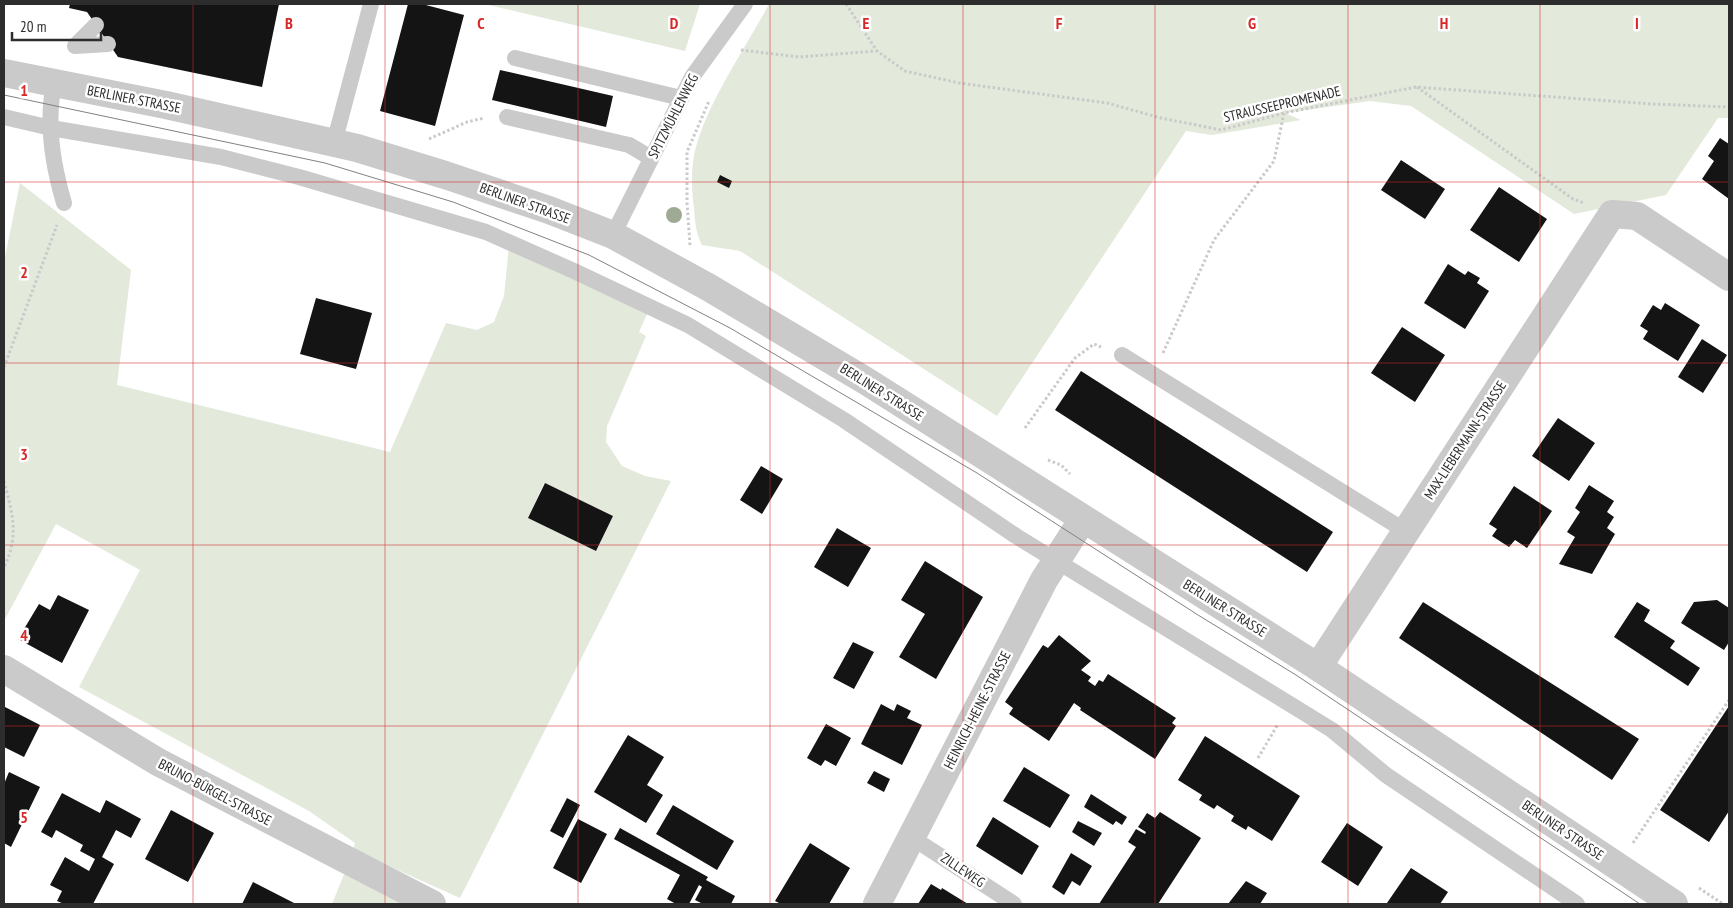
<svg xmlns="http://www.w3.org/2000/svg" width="1733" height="908" viewBox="0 0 1733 908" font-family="'PT Sans Narrow',sans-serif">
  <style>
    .green { fill: #e3e9db; fill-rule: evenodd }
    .building { fill: #141414 }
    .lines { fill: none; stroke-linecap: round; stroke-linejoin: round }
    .path { stroke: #cacaca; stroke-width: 3; stroke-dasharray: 2.5 2.5; stroke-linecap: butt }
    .service { stroke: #cacaca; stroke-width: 16 }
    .minor { stroke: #cacaca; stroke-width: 28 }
    .tertiary { stroke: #cacaca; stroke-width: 28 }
    .tram { stroke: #828282; stroke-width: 1 }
    .tree { fill: #9faa95 }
    .grid { fill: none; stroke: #d62828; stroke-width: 1; stroke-opacity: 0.55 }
    .labels { text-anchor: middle; stroke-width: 5; stroke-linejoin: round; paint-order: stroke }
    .street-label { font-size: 14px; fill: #2d2d2d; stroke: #fff }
    .grid-label { font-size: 16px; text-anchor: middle; font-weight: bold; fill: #d62828; stroke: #fff; stroke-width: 5; stroke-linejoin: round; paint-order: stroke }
  </style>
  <rect width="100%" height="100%" fill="#fff"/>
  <path class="green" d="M484 4H700L685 51Z
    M769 4H1729V118H1718L1666 195 1574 214 1411 106 1370 101 1285 113 1301 120 1212 135 1186 131 997 416 740 251 702 245C696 234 695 221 694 208 692 194 691 177 693 162 700 112 745 50 769 4Z
    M20 183 131 270 117 385 390 452 446 323 477 330 494 322 504 296 509 246 649 310 639 332 646 336 607 426 606 442 622 466 645 476 671 481 460 898 353 850 355 843 309 811 79 687 140 570 56 524 4 621V262ZM544 483 613 516 596 551 528 518Z
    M347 867 417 904H332Z"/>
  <path class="building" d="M70 4H279L262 87 118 57 87 12 69 8Z
    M408 4H422L464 15 435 126 380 111Z
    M500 70 613 96 606 127 492 100Z
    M1720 138 1729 144V199L1702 179 1714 161 1708 156Z
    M1401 160 1445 189 1425 219 1381 190Z
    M720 175 732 181 729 188 717 182Z
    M1499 187 1547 219 1519 262 1470 230Z
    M1448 264 1465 275 1468 271 1480 278 1477 283 1489 291 1465 329 1424 303Z
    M316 298 372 313 356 369 300 354Z
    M1665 303 1700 325 1678 361 1643 339 1648 331 1640 326 1653 305 1661 310Z
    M1402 327 1445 355 1415 402 1371 373Z
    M1702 339 1727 355 1703 393 1678 377Z
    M1081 371 1333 532 1307 572 1055 410Z
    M1558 418 1595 443 1569 481 1532 456Z
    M761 466 783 479 762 514 740 500Z
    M545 483 613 516 596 551 528 518Z
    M1589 485 1614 501 1607 512 1614 517 1607 528 1615 534 1592 574 1559 564 1575 537 1567 532 1580 512 1575 508Z
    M1514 486 1552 511 1527 548 1515 540 1509 547 1492 536 1497 529 1489 524Z
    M837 528 871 548 848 587 814 567Z
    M925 561 983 597 936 679 899 657 925 614 901 600Z
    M58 595 89 610 62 663 18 639 39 604 50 610Z
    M1717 600 1729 608V642L1724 650 1681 623 1694 602Z
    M1423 602 1639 739 1612 780 1399 638Z
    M1637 602 1650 610 1644 621 1675 641 1670 648 1700 668 1688 686 1614 637Z
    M1059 635 1091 661 1081 670 1091 677 1088 681 1095 686 1099 680 1103 682 1108 674 1176 718 1172 723 1176 726 1155 759 1080 710 1081 708 1074 703 1049 741 1009 714 1013 708 1005 702 1043 645 1048 648Z
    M853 642 874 652 854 689 833 678Z
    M881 704 894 711 897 704 911 711 907 718 922 725 902 765 861 744Z
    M1729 706V811L1709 842 1660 810Z
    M5 707 40 725 24 757 4 747Z
    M826 724 851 738 836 766 825 760 821 766 807 758Z
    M628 735 664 757 647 785 663 795 646 823 594 792Z
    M1205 736 1300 796 1272 841 1248 826 1246 830 1231 821 1234 816 1217 805 1214 809 1199 800 1202 795 1178 780Z
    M1024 767 1070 795 1050 828 1003 801Z
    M874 771 890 779 884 792 867 783Z
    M9 772 40 787 11 847 4 843V784Z
    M62 793 100 813 106 800 141 819 131 838 116 830 102 857 114 864 93 904H64L57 901 62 891 50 885 65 857 89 871 95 859 80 851 83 845 56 830 52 838 41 832Z
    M1091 794 1127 817 1122 825 1116 821 1113 825 1084 807Z
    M567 798 580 805 563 838 550 831Z
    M673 805 734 841 717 870 656 834Z
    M171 810 214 833 188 882 145 859Z
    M1160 812 1201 838 1158 904H1099L1136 847 1128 842 1136 829 1145 834 1146 832 1138 827 1147 813 1155 818Z
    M993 817 1039 846 1022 875 976 846Z
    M578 819 607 834 581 883 553 868Z
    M1078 821 1102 833 1094 846 1072 832Z
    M1347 823 1383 847 1358 886 1321 862Z
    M620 828 708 877 706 880 735 896 731 904H703L695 900 702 887 699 885 689 904H676L667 899 680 875 614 839Z
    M810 843 850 868 829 904H781L775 901Z
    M1071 853 1092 866 1080 886 1072 881 1064 895 1052 887Z
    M1411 868 1448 892 1440 904 1387 903Z
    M1246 881 1267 893 1260 904H1228Z
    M253 882 296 904H242Z
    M931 884 941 890 942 888 968 904H918Z"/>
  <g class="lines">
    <path class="path" d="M846 4 877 51 905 71 959 83 1107 103 1161 118 1221 130 1284 113 1416 87 1652 104 1729 107
      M741 50 799 57 876 51
      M1417 87 1573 199 1584 203
      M429 139 467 122 484 118
      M690 245 687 203V152L709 101
      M1163 353 1214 240 1274 161 1284 113
      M4 367 57 225
      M1025 428 1075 358 1094 344 1101 347
      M1048 460 1061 465 1070 474
      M4 481C12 513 20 535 4 567
      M1258 758 1278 724
      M1633 843 1729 700
      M1699 888 1723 904"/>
    <path class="service" d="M75 46 108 44
      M75 46 96 25
      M515 58 681 98
      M54 84C46 122 53 166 64 203
      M4 117 51 128 221 157 299 177 486 232 574 271 688 325 844 420 1016 536 1332 730 1386 775 1577 904
      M507 117 629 145 651 158
      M334 143 371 4
      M613 235 692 77 745 4
      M1122 355 1407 532
      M911 837 1014 904"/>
    <path class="minor" d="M1318 667 1612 214 1637 216 1729 277
      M4 669 158 762 432 904
      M877 904 1044 580 1083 519"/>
    <path class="tertiary" d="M4 73 166 105 357 148 445 175 549 210 613 235 708 287 866 381 1318 667 1674 904"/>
    <path class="tram" d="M4 95 325 163 453 202 589 255 730 328 977 473 1198 615 1296 675 1640 904"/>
  </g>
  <circle class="tree" cx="674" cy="215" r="8"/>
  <path class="grid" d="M193 4V904M385 4V904M578 4V904M770 4V904M963 4V904M1155 4V904M1348 4V904M1540 4V904M4 182H1729M4 363H1729M4 545H1729M4 726H1729"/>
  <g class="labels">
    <g class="street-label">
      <text transform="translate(134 99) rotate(11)" y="5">BERLINER STRASSE</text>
      <text transform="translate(1282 104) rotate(-13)" y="5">STRAUSSEEPROMENADE</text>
      <text transform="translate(673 116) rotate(-63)" y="5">SPITZMÜHLENWEG</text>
      <text transform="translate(525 203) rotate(20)" y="5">BERLINER STRASSE</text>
      <text transform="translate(882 392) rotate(32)" y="5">BERLINER STRASSE</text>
      <text transform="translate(1465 440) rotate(-57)" y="5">MAX-LIEBERMANN-STRASSE</text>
      <text transform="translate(1225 608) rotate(32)" y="5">BERLINER STRASSE</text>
      <text transform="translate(977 710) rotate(-63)" y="5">HEINRICH-HEINE-STRASSE</text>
      <text transform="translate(215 792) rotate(28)" y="5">BRUNO-BÜRGEL-STRASSE</text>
      <text transform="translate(1563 830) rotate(34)" y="5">BERLINER STRASSE</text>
      <text transform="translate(963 870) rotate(34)" y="5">ZILLEWEG</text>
    </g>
  </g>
  <g class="grid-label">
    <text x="289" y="29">B</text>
    <text x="481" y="29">C</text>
    <text x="674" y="29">D</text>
    <text x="866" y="29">E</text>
    <text x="1059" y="29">F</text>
    <text x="1252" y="29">G</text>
    <text x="1444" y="29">H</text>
    <text x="1637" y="29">I</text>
    <text x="24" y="96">1</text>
    <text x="24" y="278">2</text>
    <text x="24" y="460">3</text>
    <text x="24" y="641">4</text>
    <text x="24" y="823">5</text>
  </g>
  <rect width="1733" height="908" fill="none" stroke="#2d2d2d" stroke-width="10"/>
  <path d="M12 32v8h89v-8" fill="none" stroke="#2d2d2d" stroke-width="2.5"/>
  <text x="20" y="32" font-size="15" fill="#2d2d2d" stroke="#ffffff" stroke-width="4" paint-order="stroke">20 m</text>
</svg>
